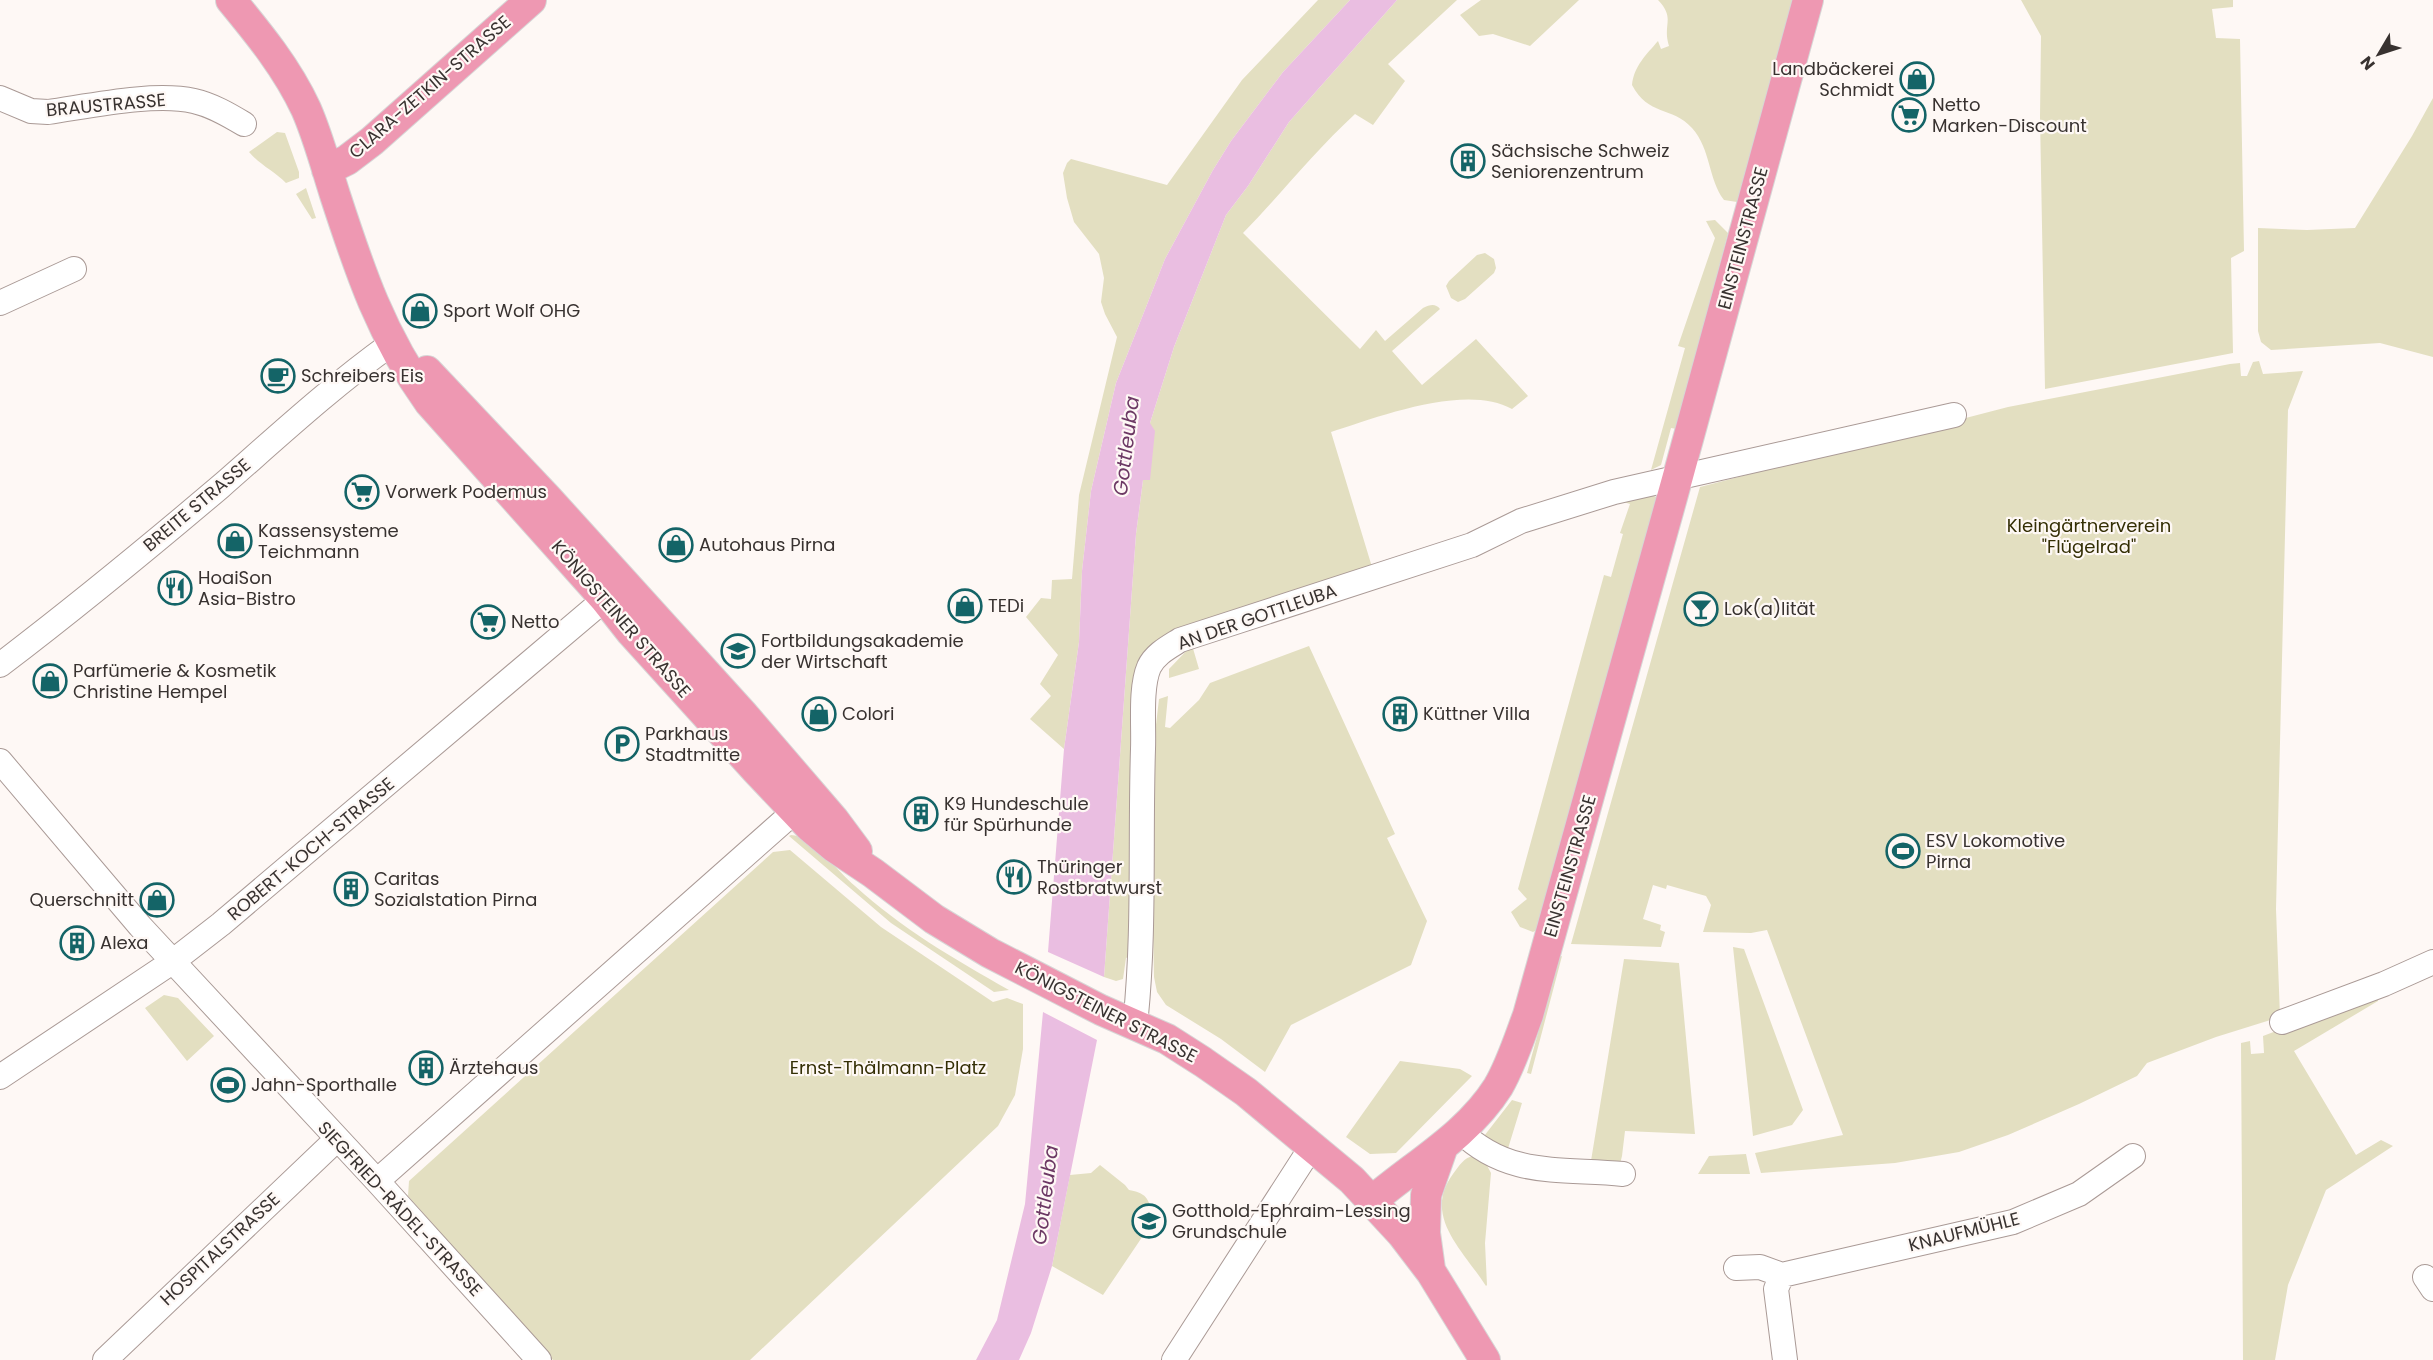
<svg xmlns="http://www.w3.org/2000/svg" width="2433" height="1360" viewBox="0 0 2433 1360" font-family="Poppins,sans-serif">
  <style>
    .green { fill: #e3dfc1 }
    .water { fill: #eabee1 }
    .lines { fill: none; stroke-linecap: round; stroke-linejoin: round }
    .minor-casing { stroke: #aa9a96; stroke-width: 26 }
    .major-casing { stroke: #d7d6d6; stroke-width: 32 }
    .minor { stroke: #fff; stroke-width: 24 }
    .major { stroke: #ee98b2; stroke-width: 30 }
    .labels { text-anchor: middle; stroke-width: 4.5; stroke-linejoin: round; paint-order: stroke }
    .poi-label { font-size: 18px; fill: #383230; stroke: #fef8f5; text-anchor: start }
    .street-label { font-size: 18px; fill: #383230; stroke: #fef8f5 }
    .park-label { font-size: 18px; fill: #342f05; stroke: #fef8f5 }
    .water-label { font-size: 20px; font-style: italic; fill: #6c3864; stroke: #fef8f5 }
  </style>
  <rect width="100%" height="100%" fill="#fef8f5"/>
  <path class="green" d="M1318 0H1350L1283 72 1231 141 1213 170 1165 259 1116 383 1091 491 1082 571 1079 642 1064 749 1030 719 1051 696 1040 684 1058 655 1026 617 1041 598 1051 599 1052 580 1072 579 1079 495 1117 337 1105 314 1101 302 1104 278 1099 254 1074 222 1067 198 1063 173 1067 163 1071 159 1167 185 1242 80Z
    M1397 0H1457L1388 64 1405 81 1373 125 1355 114C1315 151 1281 194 1243 233L1360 349 1376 330 1385 341 1423 308C1430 305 1435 303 1440 309L1392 351 1422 385 1476 339 1528 396 1512 409C1466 383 1378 417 1331 432L1372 567 1169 632V637L1149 648 1138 661 1134 729 1132 955 1126 958 1123 979 1116 981 1104 977 1136 534 1143 480H1149L1150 423 1174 347 1226 215 1248 186 1289 122Z
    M1481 0H1579L1530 46 1493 34 1479 36 1460 15Z
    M1658 0H1792L1785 38 1740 199 1737 202 1724 200C1708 179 1711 149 1692 128 1672 106 1648 116 1632 85 1634 66 1646 55 1658 41L1661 49 1669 46C1662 24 1676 19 1658 0Z
    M2021 0H2233V7L2212 9 2216 38 2240 39 2244 251 2231 258 2233 353 2045 389 2040 117 2041 36Z
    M2433 98V357L2380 343 2271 350 2261 342 2258 331V228L2307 230 2355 228 2412 136Z
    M277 132 285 133 299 172V178L286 183C274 171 260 165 249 152Z
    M306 188 316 218 312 219 296 194Z
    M1715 220 1728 233 1677 429 1671 428 1661 465 1651 470 1685 348 1678 346 1715 238 1706 221Z
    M1485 253 1494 259 1496 268 1494 273 1465 299 1458 302 1451 298 1446 286 1449 281 1477 255Z
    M2259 361 2263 374 2303 371 2288 410 2276 909 2280 1017 2216 1037 2147 1063 2137 1076 2079 1104 2008 1135 1959 1152 1895 1163 1761 1173 1755 1153 1843 1135 1767 930 1751 933 1703 932 1711 905 1706 896 1667 885 1666 889 1653 885 1643 919 1661 925 1660 930 1665 932 1661 947 1571 944 1700 487 2008 407 2230 364 2240 363 2241 376H2247L2253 362Z
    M1646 491 1659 499 1540 928 1533 932 1520 927 1511 912 1527 899 1518 889 1604 575 1611 577 1623 534 1620 533 1630 504 1614 499Z
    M1192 645 1199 669 1169 678V669Z
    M1309 646 1395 834 1387 838 1427 921 1411 965 1291 1025 1265 1072 1221 1039 1166 1005 1157 992 1154 977 1150 776 1159 699 1168 696 1165 727 1170 728 1199 700 1210 683Z
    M791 835C811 835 839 873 855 886 901 928 954 959 1009 990L994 992 891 923 789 836Z
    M790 850 881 927 993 1002 1007 998 1023 1004V1049L1015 1095 998 1126 750 1360H553L408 1196 409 1181 773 852Z
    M1733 947 1744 949 1803 1110 1792 1125 1753 1136Z
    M1562 956 1531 1074 1527 1073 1559 957Z
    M1624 959 1679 963 1695 1134 1625 1131 1622 1156 1619 1168 1590 1167Z
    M2379 992 2378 1001 2294 1051 2356 1155 2381 1140 2393 1146 2326 1190 2288 1285 2275 1360H2243L2241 1043 2250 1041 2251 1054 2264 1053 2263 1036Z
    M164 995 178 998 214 1036 187 1061 145 1008Z
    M1400 1061 1460 1069 1472 1076 1396 1153 1370 1154 1346 1137Z
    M1512 1100 1522 1103 1506 1155 1481 1140Z
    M1746 1154 1750 1174H1698L1709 1156Z
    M1474 1156 1483 1158 1491 1173 1485 1243 1487 1285 1486 1286C1463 1250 1422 1216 1453 1174 1459 1166 1464 1157 1474 1156Z
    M1100 1165 1125 1185 1129 1190C1150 1194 1147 1200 1155 1218L1103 1295 1052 1266 1070 1175 1091 1173Z"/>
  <path class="water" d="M1350 0H1397L1289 122 1248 186 1226 215 1174 347 1150 423 1155 431 1150 480H1143L1136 534 1104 977 1048 952 1064 749 1079 642 1082 571 1091 491 1116 383 1165 259 1213 170 1231 141 1283 72Z
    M1043 1012 1097 1040 1052 1266 1031 1333 1019 1360H976L997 1320 1025 1204Z"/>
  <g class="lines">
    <g class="minor-casing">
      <path id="minor" d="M0 98 31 111 48 112C90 106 154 92 194 101 212 105 229 115 244 124
        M0 303 74 269
        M0 665C75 608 148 548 220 487 276 438 331 387 391 344
        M0 761 140 926 377 1181 539 1360
        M2282 1022 2384 984 2433 962
        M1135 1025C1145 933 1140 841 1143 749 1144 726 1140 688 1149 667 1155 654 1169 647 1180 640L1472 545 1521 521 1614 492 1954 415
        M0 1077 172 962 221 924 605 599
        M1460 1131C1508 1178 1561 1168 1623 1174
        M377 1181 795 811
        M1736 1268 1760 1267 1782 1275 2013 1222 2079 1194 2133 1156
        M1782 1275 1776 1289 1785 1360
        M2425 1277 2433 1289
        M105 1360 336 1140
        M1174 1360 1312 1146"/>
    </g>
    <g class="major-casing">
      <path id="major" d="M231 0C259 34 287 68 306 109 318 136 326 167 335 195 360 272 381 335 429 402L605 599 631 632 756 770 810 827 834 847 873 873 934 919 990 953 1101 1010 1167 1039 1203 1062 1246 1092 1352 1180 1402 1234 1431 1272 1485 1360
        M327 170 347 160 372 141 531 0
        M427 371 548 499 742 713 834 820 857 851
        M1372 1201C1415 1164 1467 1136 1498 1087 1511 1065 1519 1039 1528 1015L1678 476 1808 0
        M1430 1269 1425 1233 1426 1195 1442 1149"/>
    </g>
    <use href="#minor" class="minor"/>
    <use href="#major" class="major"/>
  </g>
  <defs>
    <g id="shop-ring" transform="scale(1.725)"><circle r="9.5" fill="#fef8f5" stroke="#146467" stroke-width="1.5"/><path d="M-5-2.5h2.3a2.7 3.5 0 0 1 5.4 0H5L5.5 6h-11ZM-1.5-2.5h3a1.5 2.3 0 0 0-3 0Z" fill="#146467"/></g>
    <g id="supermarket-ring" transform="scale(1.725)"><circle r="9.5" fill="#fef8f5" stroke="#146467" stroke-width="1.5"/><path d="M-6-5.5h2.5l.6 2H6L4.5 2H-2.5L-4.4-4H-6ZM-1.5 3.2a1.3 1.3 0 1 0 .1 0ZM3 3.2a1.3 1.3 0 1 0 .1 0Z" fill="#146467"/></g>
    <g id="building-ring" transform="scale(1.725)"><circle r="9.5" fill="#fef8f5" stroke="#146467" stroke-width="1.5"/><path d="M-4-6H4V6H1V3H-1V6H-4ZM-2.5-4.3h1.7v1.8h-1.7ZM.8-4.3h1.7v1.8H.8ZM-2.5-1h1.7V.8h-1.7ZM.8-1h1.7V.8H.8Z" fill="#146467"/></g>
    <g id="cafe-ring" transform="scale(1.725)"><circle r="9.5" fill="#fef8f5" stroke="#146467" stroke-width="1.5"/><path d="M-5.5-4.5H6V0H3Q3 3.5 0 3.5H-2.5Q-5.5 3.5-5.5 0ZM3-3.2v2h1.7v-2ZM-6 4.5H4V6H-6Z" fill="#146467"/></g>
    <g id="restaurant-ring" transform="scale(1.725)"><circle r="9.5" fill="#fef8f5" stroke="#146467" stroke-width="1.5"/><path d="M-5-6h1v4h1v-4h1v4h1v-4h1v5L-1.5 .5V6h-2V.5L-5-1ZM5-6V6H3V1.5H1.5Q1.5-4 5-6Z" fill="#146467"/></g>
    <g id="bar-ring" transform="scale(1.725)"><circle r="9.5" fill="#fef8f5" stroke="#146467" stroke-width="1.5"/><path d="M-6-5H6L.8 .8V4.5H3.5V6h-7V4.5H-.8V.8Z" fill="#146467"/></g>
    <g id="school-ring" transform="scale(1.725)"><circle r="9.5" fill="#fef8f5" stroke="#146467" stroke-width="1.5"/><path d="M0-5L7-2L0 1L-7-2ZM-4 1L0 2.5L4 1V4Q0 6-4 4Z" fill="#146467"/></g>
    <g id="parking-ring" transform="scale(1.725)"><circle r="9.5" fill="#fef8f5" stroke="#146467" stroke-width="1.5"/><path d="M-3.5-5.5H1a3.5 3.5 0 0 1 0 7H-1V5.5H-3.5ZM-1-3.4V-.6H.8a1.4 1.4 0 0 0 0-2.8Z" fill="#146467"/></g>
    <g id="stadium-ring" transform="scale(1.725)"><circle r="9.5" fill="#fef8f5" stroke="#146467" stroke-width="1.5"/><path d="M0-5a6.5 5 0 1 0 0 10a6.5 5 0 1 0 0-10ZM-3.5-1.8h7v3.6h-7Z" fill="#146467"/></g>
  </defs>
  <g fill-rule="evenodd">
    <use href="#shop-ring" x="1917" y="79"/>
    <use href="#supermarket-ring" x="1909" y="115"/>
    <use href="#building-ring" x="1468" y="161"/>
    <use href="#shop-ring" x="420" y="311"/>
    <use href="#cafe-ring" x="278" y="376"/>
    <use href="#supermarket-ring" x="362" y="492"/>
    <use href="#shop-ring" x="235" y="541"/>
    <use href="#shop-ring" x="676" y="545"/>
    <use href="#restaurant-ring" x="175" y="588"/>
    <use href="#shop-ring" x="965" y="606"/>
    <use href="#bar-ring" x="1701" y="609"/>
    <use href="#supermarket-ring" x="488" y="622"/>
    <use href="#school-ring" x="738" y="651"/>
    <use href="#shop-ring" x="50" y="681"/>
    <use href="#shop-ring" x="819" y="714"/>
    <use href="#building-ring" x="1400" y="714"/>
    <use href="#parking-ring" x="622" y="744"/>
    <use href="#building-ring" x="921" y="814"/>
    <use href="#stadium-ring" x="1903" y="851"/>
    <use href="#restaurant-ring" x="1014" y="877"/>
    <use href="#building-ring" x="351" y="889"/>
    <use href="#shop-ring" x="157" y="900"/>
    <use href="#building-ring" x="77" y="943"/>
    <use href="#building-ring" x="426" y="1068"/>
    <use href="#stadium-ring" x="228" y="1085"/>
    <use href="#school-ring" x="1149" y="1221"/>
  </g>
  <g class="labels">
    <g class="poi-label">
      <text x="1894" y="75" text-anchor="end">Landbäckerei<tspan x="1894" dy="21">Schmidt</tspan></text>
      <text x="1932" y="111">Netto<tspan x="1932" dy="21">Marken-Discount</tspan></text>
      <text x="1491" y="157">Sächsische Schweiz<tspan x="1491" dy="21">Seniorenzentrum</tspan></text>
      <text x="443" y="317">Sport Wolf OHG</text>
      <text x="301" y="382">Schreibers Eis</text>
      <text x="385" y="498">Vorwerk Podemus</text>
      <text x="258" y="537">Kassensysteme<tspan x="258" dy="21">Teichmann</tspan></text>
      <text x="699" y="551">Autohaus Pirna</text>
      <text x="198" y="584">HoaiSon<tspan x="198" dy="21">Asia-Bistro</tspan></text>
      <text x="988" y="612">TEDi</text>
      <text x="1724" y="615">Lok(a)lität</text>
      <text x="511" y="628">Netto</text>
      <text x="761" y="647">Fortbildungsakademie<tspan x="761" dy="21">der Wirtschaft</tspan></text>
      <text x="73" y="677">Parfümerie &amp; Kosmetik<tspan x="73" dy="21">Christine Hempel</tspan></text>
      <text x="842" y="720">Colori</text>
      <text x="1423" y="720">Küttner Villa</text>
      <text x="645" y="740">Parkhaus<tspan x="645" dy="21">Stadtmitte</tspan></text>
      <text x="944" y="810">K9 Hundeschule<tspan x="944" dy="21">für Spürhunde</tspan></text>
      <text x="1926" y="847">ESV Lokomotive<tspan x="1926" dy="21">Pirna</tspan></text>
      <text x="1037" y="873">Thüringer<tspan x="1037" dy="21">Rostbratwurst</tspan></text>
      <text x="374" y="885">Caritas<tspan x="374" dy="21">Sozialstation Pirna</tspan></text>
      <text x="134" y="906" text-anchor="end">Querschnitt</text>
      <text x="100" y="949">Alexa</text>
      <text x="449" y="1074">Ärztehaus</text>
      <text x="251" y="1091">Jahn-Sporthalle</text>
      <text x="1172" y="1217">Gotthold-Ephraim-Lessing<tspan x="1172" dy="21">Grundschule</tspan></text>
    </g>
    <g class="street-label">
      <text transform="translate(430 87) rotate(-41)" y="6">CLARA-ZETKIN-STRASSE</text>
      <text transform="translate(106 105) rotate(-5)" y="6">BRAUSTRASSE</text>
      <text transform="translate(1743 238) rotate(-75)" y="6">EINSTEINSTRASSE</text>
      <text transform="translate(197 505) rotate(-40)" y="6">BREITE STRASSE</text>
      <text transform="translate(1257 617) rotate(-19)" y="6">AN DER GOTTLEUBA</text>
      <text transform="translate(621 619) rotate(49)" y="6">KÖNIGSTEINER STRASSE</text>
      <text transform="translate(311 849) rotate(-40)" y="6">ROBERT-KOCH-STRASSE</text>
      <text transform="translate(1570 866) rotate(-74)" y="6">EINSTEINSTRASSE</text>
      <text transform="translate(1106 1012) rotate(27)" y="6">KÖNIGSTEINER STRASSE</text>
      <text transform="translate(400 1209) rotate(47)" y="6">SIEGFRIED-RÄDEL-STRASSE</text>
      <text transform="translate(1964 1232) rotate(-14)" y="6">KNAUFMÜHLE</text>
      <text transform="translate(220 1249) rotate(-43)" y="6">HOSPITALSTRASSE</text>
    </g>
    <g class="park-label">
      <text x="2089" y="532">Kleingärtnerverein<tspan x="2089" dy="21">"Flügelrad"</tspan></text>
      <text x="888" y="1074">Ernst-Thälmann-Platz</text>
    </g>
    <g class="water-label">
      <text transform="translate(1126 446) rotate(-83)" y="7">Gottleuba</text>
      <text transform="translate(1045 1195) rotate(-83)" y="7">Gottleuba</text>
    </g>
  </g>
  <g transform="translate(2379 54) rotate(231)" stroke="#fef8f5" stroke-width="4.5" paint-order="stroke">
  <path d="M0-4.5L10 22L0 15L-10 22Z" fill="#383230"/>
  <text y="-9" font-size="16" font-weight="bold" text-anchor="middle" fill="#383230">N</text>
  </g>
</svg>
